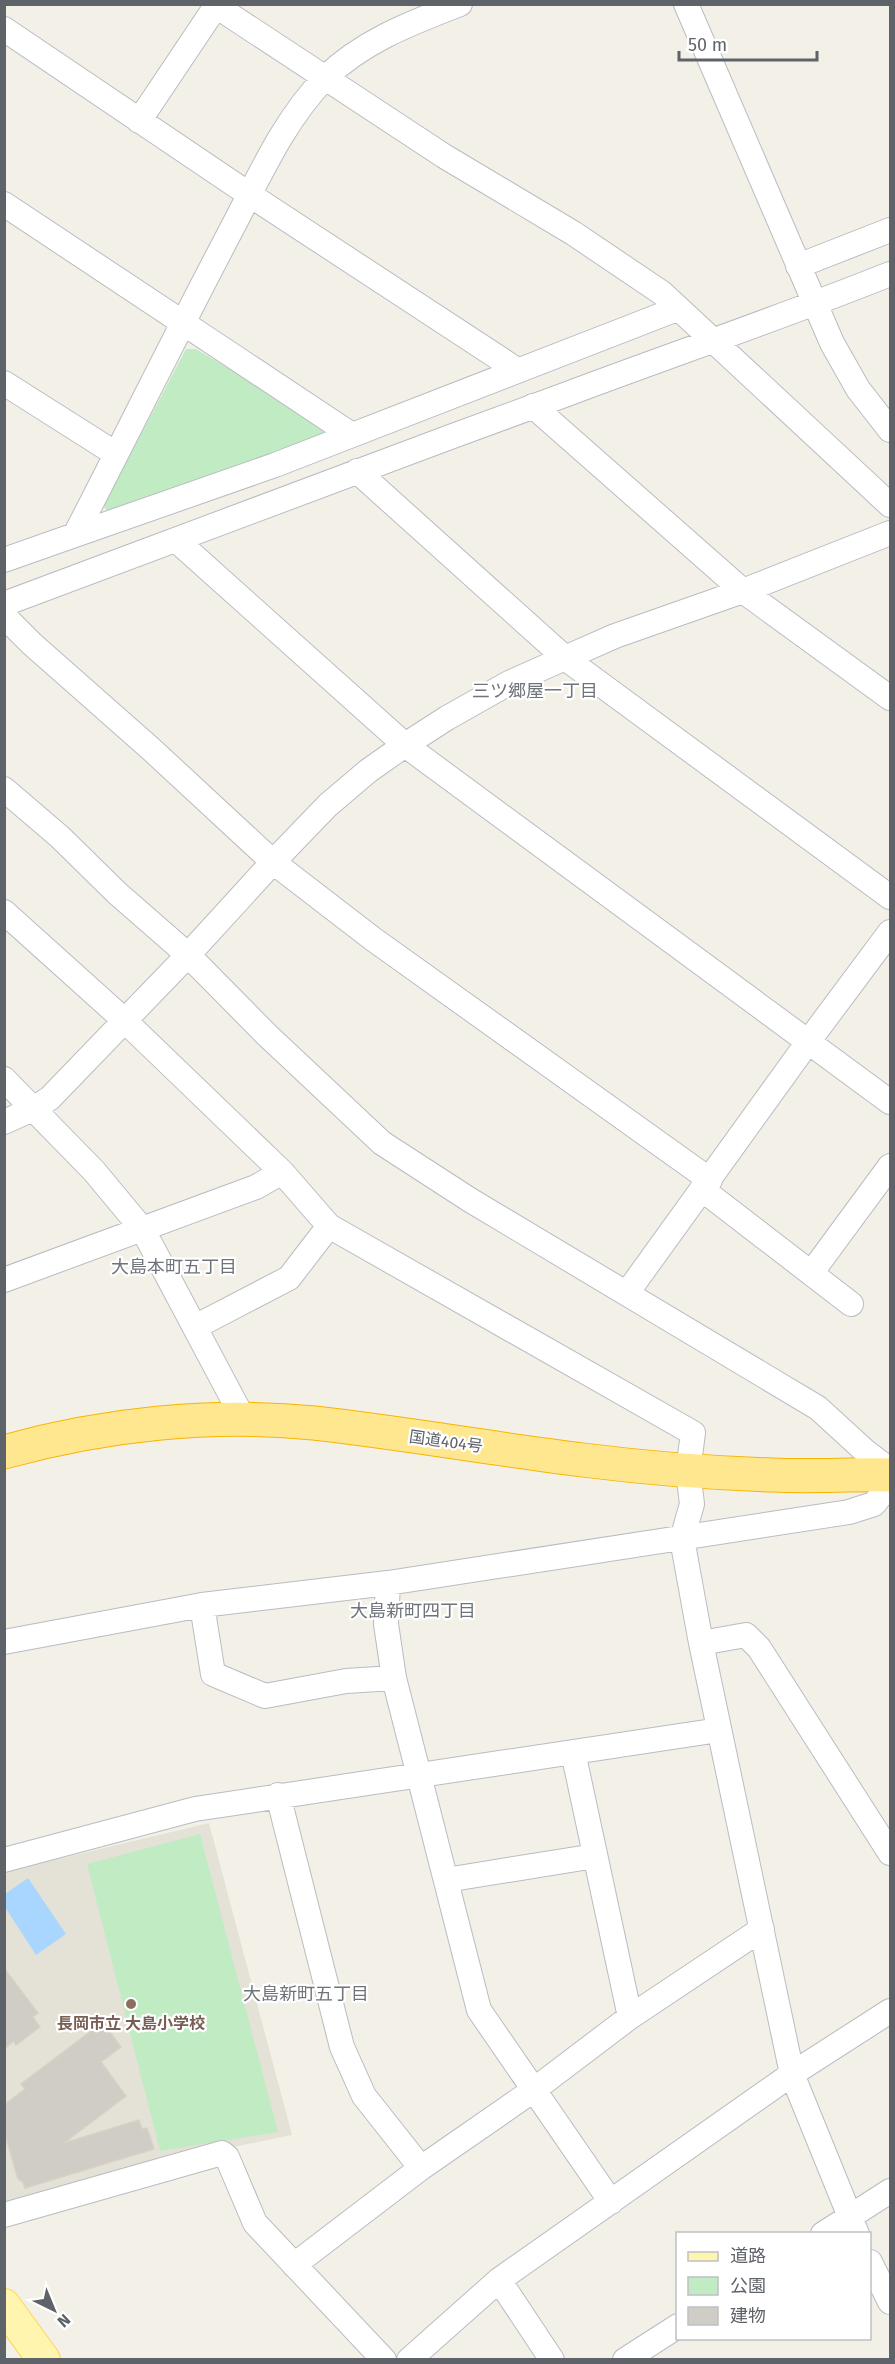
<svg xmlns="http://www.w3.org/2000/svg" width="895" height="2364" viewBox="0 0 895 2364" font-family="'Fira Sans','Noto Sans JP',sans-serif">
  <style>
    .education { fill: #e4e2d7 }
    .green { fill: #c1ebc3 }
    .water { fill: #a9d6ff }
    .building { fill: #cfcdc5; stroke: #d7d2c4; stroke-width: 1.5 }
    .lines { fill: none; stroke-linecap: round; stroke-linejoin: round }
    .minor-casing { stroke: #b9bcc1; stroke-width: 26 }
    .major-casing { stroke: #ffd552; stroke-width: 34 }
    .highway-casing { stroke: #f8b400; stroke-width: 35 }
    .minor { stroke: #fff; stroke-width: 24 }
    .major { stroke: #fff5ae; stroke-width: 32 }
    .highway { stroke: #ffe790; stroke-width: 33 }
    .education-dot { fill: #8d6e63; stroke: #fff; stroke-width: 2 }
    .labels { text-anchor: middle; stroke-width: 4.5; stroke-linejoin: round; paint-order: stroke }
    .street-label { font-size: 16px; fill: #5e6269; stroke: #fff }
    .education-label { font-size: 16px; font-weight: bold; fill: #785e54; stroke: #fff }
    .neighbourhood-label { font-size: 18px; fill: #6f747b; stroke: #fff }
  </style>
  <rect width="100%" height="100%" fill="#f2f0e7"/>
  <path class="education" d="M209 1823 292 2135 233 2147 231 2144 5 2207 4 1872Z"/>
  <path class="green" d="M186 349H196L334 432 111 515 103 506Z
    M200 1834 278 2132 160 2151 87 1864Z"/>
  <path class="water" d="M28 1878 66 1934 36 1955 5 1907V1894Z"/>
  <path class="building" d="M4 1968 38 2013 33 2017 40 2027 16 2045 14 2041 4 2049Z
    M103 2022 121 2047 101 2062 126 2096 64 2143 139 2120 142 2129 147 2128 154 2149 25 2188 23 2182 18 2179 4 2131V2105L25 2089 21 2084Z"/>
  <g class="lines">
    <g class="minor-casing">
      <path id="minor" d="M213 4 444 156 573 233 662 293 890 505
        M686 4 832 343 858 389 890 430
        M4 29 250 195 517 370
        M139 121 216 6
        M4 204 352 435
        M798 266 890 230
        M4 383 116 454
        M533 406 743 591 890 698
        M357 471 565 658 890 897
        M75 535 275 465 677 309
        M176 540 405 745 890 1102
        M4 560 75 535C126 436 176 335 228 236 257 182 282 122 325 78 363 41 411 23 460 4
        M4 604C193 533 381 462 570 393 677 353 785 316 890 274
        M4 616 32 644 151 749 273 862 373 939 710 1180
        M4 789 60 837 117 893 188 955 267 1035 382 1143 470 1200 818 1408 865 1451 890 1470
        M4 912 124 1020 282 1172 329 1226 693 1433 688 1471 692 1504 682 1539 701 1643 792 2074 857 2234
        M4 1079 94 1171 143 1230 244 1420
        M4 1122 35 1108 50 1098 188 955 273 862 328 805 368 771 405 745 447 718 509 683 565 658 615 636 743 591 890 533
        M703 1190 851 1304
        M812 1272 890 1166
        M4 1280 256 1187 282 1172
        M627 1293 808 1042 890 932
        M195 1327 289 1278 329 1226
        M388 1583 386 1624 394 1678 479 2010 611 2202
        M202 1605 213 1674 265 1696 346 1681 394 1678
        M4 1642 202 1605 388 1583 849 1512 874 1504 890 1484
        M701 1643 746 1635 759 1648 890 1853
        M573 1752 630 2017
        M278 1795 342 2047 364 2096 421 2168
        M4 1860 195 1809 719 1730
        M446 1880 595 1856
        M4 2215 222 2153 227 2157 255 2223 384 2360
        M823 2234 890 2191
        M870 2262 890 2302
        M294 2265 421 2168 535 2089 630 2017 762 1929
        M499 2280 552 2360
        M409 2360 499 2280 792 2074 890 2011
        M625 2360 678 2326"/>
    </g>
    <g class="major-casing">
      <path id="major" d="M4 2305 44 2360"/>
    </g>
    <g class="highway-casing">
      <path id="highway" d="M4 1452C104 1424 211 1413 314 1423 404 1433 493 1449 583 1460 646 1468 709 1473 773 1475 812 1477 851 1474 890 1475"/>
    </g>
    <use href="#minor" class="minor"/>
    <use href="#major" class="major"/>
    <use href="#highway" class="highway"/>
  </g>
  <circle class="education-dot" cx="131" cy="2004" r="6"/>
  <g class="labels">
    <g class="street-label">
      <text transform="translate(446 1441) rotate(8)" y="6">国道404号</text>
    </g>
    <g class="education-label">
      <text x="131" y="2029">長岡市立 大島小学校</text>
    </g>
    <g class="neighbourhood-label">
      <text x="535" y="697">三ツ郷屋一丁目</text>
      <text x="174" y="1273">大島本町五丁目</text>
      <text x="413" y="1617">大島新町四丁目</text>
      <text x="306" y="2000">大島新町五丁目</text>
    </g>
  </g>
  <rect width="895" height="2364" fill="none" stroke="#5e6269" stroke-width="12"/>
  <rect x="676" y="2232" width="195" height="108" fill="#ffffff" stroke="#bfc0c3" stroke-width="1.5"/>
  <rect x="688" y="2252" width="30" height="9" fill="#fff5ae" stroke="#bfc0c3" stroke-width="1.5"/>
  <text x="730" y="2262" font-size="18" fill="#5e6269">道路</text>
  <rect x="688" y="2277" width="30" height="18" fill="#c1ebc3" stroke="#bfc0c3" stroke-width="1.5"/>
  <text x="730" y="2292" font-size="18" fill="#5e6269">公園</text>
  <rect x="688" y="2307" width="30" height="18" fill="#cfcdc5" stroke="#bfc0c3" stroke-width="1.5"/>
  <text x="730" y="2322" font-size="18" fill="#5e6269">建物</text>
  <g transform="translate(54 2310) rotate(137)" stroke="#ffffff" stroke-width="4.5" paint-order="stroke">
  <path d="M0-4.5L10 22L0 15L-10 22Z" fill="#5e6269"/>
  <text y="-9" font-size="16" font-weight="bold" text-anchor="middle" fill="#5e6269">N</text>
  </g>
  <path d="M679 51v9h138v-9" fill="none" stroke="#5e6269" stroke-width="3"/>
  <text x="688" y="51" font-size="18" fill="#5e6269" stroke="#ffffff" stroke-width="4.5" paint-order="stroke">50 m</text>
</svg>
